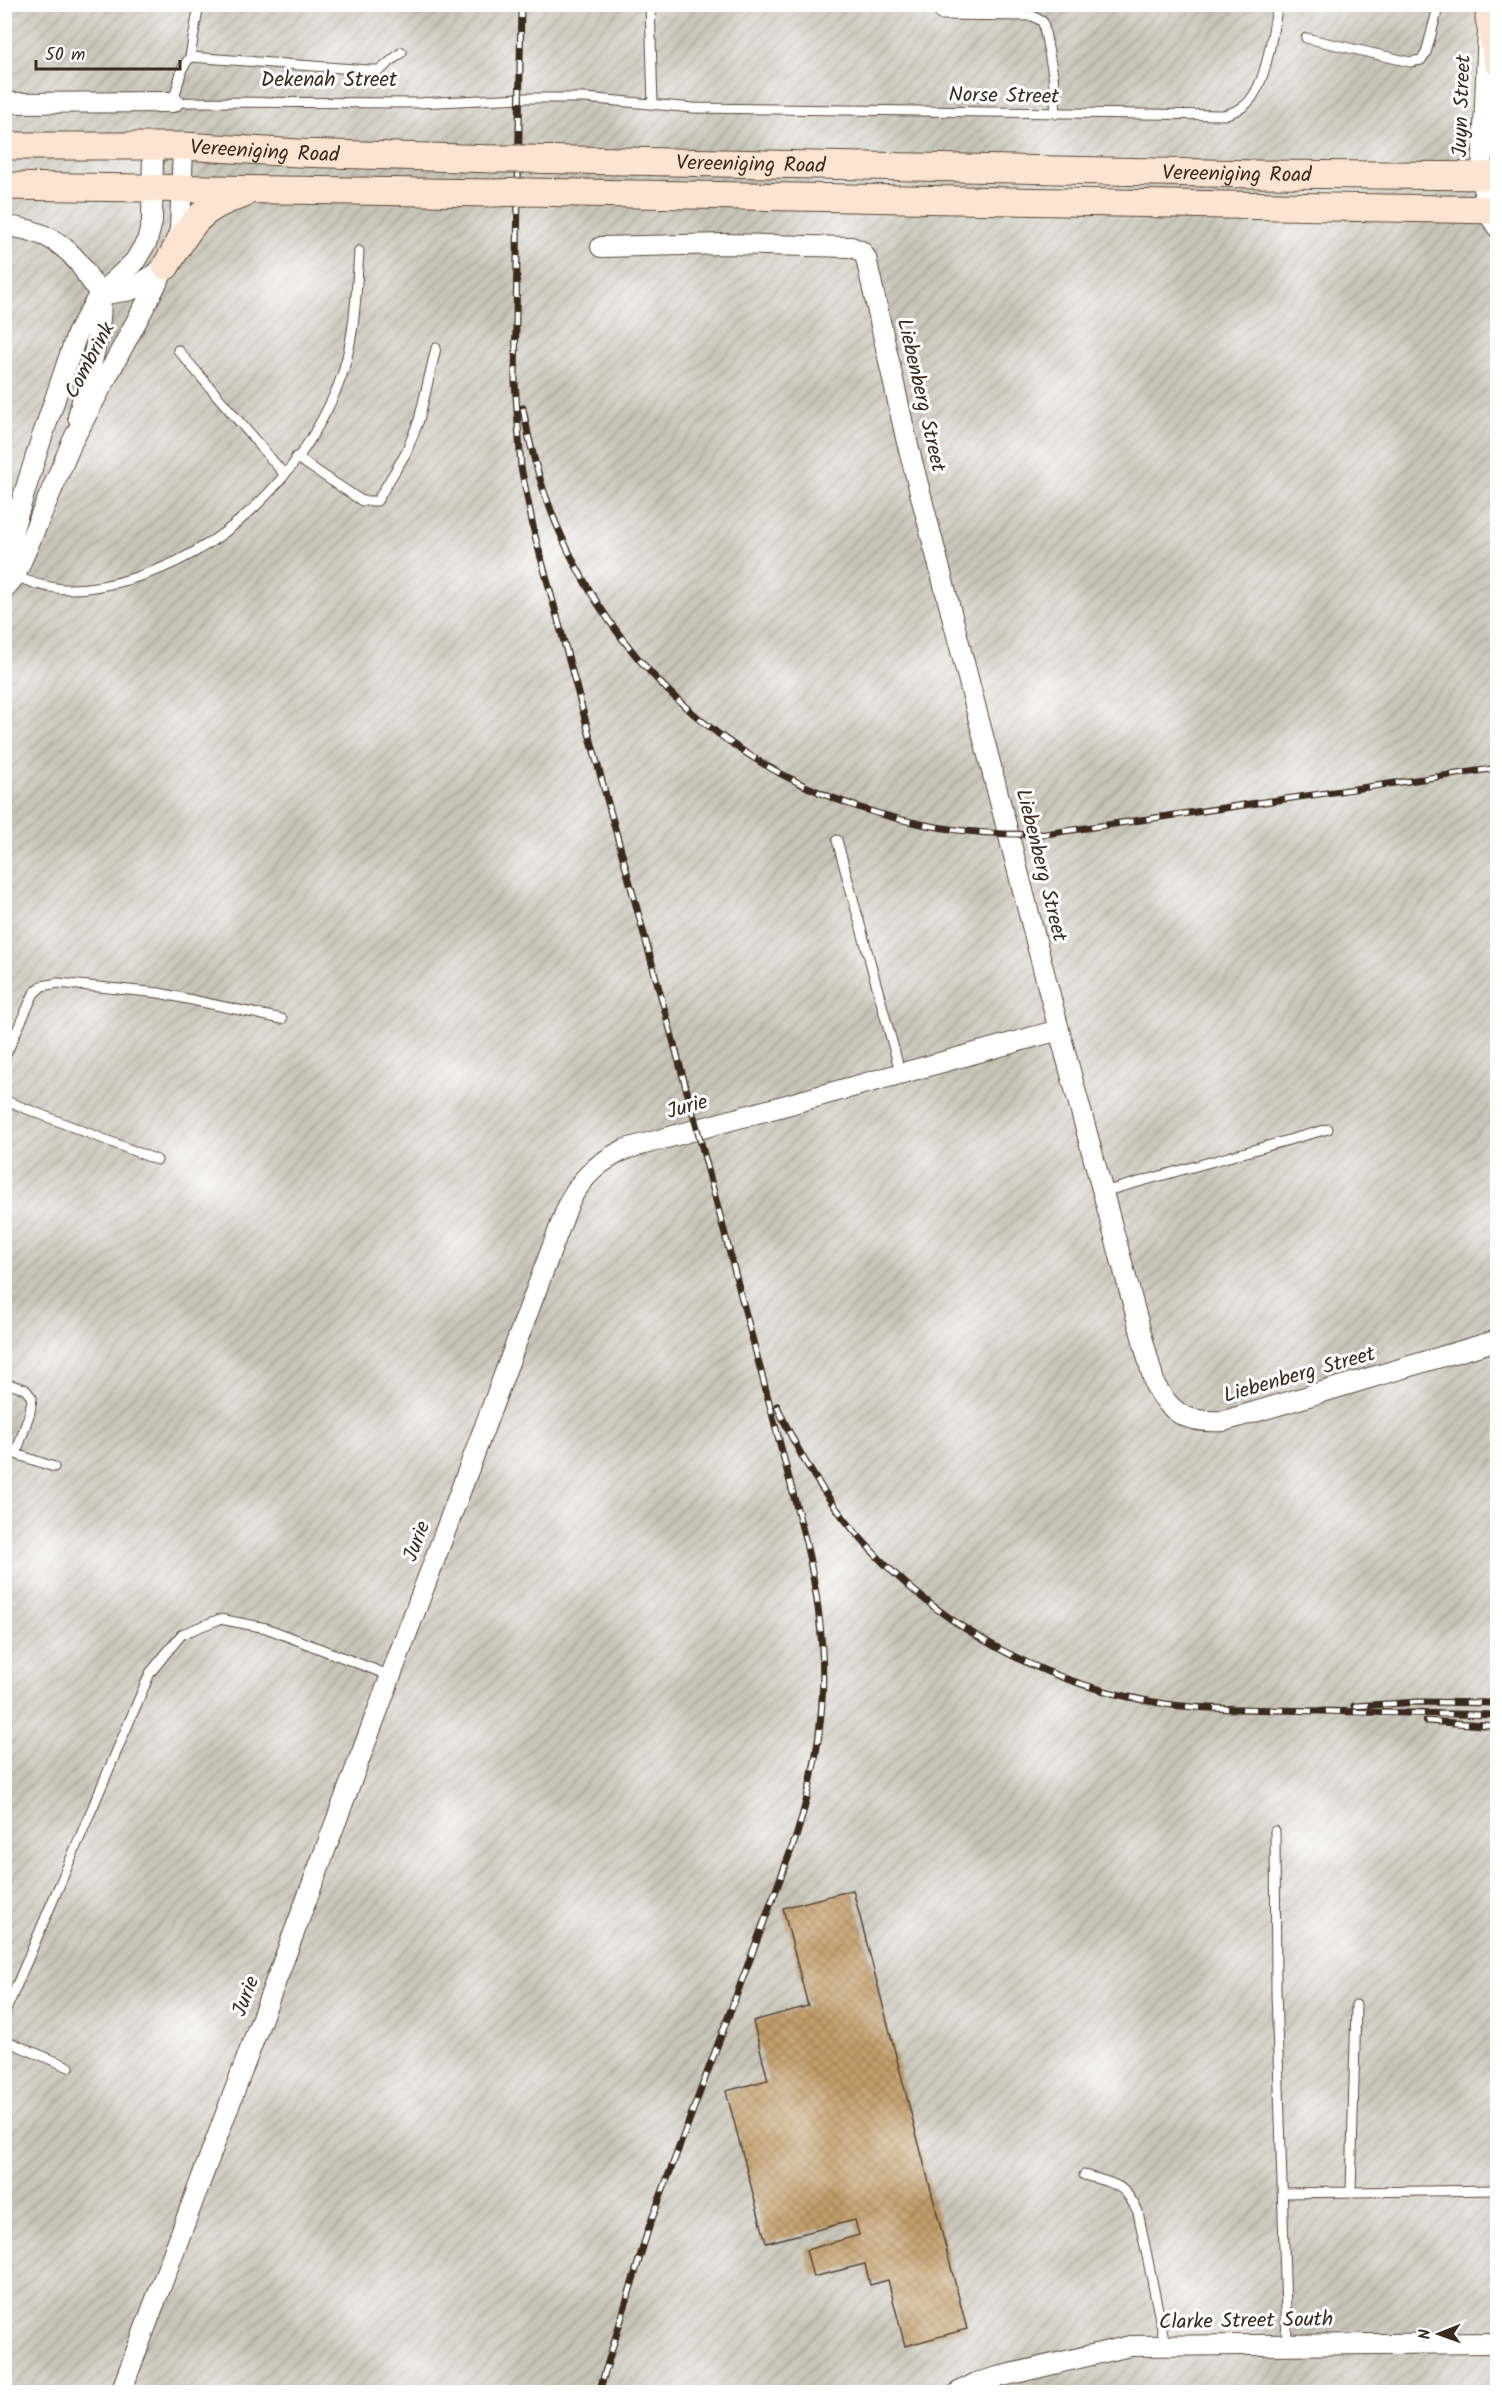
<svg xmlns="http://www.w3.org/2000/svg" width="1502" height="2397" viewBox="0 0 1502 2397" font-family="Kalam,sans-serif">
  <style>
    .industrial { fill: url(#industrial-furrows) }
    .building { fill: url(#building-cross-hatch) }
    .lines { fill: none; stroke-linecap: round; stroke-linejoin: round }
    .lane-casing { stroke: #574739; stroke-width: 11 }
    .street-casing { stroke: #574739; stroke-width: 22 }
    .secondary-casing { stroke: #574739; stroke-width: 29 }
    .lane { stroke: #fff; stroke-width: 9 }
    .street { stroke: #fff; stroke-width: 20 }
    .secondary { stroke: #fde4d0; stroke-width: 27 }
    .rail-casing { stroke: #3b2a1e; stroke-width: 7 }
    .rail { stroke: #fff; stroke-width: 4.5; stroke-dasharray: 14; stroke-linecap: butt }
    .secondary-bridge-casing { stroke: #574739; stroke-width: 29; stroke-linecap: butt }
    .secondary-bridge { stroke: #fde4d0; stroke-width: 27 }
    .labels { text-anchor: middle; stroke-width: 6; stroke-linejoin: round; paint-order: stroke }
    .street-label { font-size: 21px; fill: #3b2a1e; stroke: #fff }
  </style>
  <defs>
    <pattern id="industrial-furrows" width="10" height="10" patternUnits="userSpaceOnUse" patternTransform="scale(1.5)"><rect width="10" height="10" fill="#c8c4b8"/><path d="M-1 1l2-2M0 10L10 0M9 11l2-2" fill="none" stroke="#a49f95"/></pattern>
    <pattern id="building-cross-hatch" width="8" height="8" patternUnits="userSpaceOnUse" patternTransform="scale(1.5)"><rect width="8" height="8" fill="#c39e6b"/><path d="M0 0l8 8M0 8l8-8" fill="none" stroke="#a08157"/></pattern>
  </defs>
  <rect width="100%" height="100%" fill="#fff"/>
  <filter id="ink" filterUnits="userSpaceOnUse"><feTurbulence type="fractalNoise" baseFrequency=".0167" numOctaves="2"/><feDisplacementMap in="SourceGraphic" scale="12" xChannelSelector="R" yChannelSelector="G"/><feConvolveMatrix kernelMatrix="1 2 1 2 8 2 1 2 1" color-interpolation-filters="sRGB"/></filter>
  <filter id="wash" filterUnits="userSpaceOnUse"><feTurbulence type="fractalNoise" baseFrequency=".008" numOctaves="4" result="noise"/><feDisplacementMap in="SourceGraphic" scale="24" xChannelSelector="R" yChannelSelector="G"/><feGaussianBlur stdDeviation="1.35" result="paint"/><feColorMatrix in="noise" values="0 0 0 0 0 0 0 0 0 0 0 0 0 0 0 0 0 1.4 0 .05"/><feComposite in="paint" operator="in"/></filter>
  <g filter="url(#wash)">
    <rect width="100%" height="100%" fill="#f6e9d3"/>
    <path class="industrial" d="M5 5H1497V2392H5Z"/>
    <g id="blocks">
      <path class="building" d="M853 1890 967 2329 905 2346 888 2280 870 2285 865 2264 813 2277 806 2250 859 2235 855 2220 766 2243 726 2091 768 2080 753 2021 808 2006 783 1908Z"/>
    </g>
  </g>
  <g filter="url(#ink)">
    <use href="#blocks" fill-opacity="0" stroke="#574739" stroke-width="1.5"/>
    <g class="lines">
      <g class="lane-casing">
        <path id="lane" d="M650 4 653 105
          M940 15 1033 16 1043 22 1053 74 1056 114
          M1306 38 1410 62 1421 60 1426 53 1439 4
          M402 52 380 70H368L190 57 182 69 173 102 418 103 520 98H585L693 108 1224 115C1230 113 1236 111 1241 108 1267 93 1272 31 1278 4
          M190 57 199 4
          M178 350 284 474
          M296 457 362 501H377L406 453 419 420 436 348
          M4 570C48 594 80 593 127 580 223 554 300 477 338 386 355 343 356 296 359 251
          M837 840 901 1075
          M4 1059 34 993 42 986 58 983 159 993 282 1019
          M4 1100 157 1160
          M1103 1192 1328 1129
          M4 1383 25 1389 32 1398 30 1412 16 1454
          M4 1450 54 1467
          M1275 1831 1276 1991 1287 2343
          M4 2015 150 1673 182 1634 220 1619 266 1628 391 1676
          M4 2040 69 2067
          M1084 2175C1114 2184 1124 2182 1138 2212L1165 2344
          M1351 2192 1356 2005
          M1282 2193 1498 2190
          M1496 2343 1497 2392"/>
      </g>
      <g class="street-casing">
        <path id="street" d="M1489 4 1482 176 1486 210 1498 228
          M4 103 173 102
          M4 226C41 229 68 243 87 275 91 281 97 288 99 295 107 318 84 390 78 417
          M601 247 724 244 851 247 861 251 866 258 906 438 1059 1030 1155 1385C1173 1416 1188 1423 1224 1421L1498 1340
          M99 295 131 290 162 269
          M4 558 40 443 77 334 99 295 135 261 147 241 152 222 153 146
          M4 589 15 576 73 440 166 266 180 230 183 146
          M121 2392 570 1200C584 1175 600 1161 626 1149L1059 1030
          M959 2392 976 2383 998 2377 1130 2346 1498 2343"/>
      </g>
      <g class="secondary-casing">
        <g id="secondary">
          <path d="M1489 18 1498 63"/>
          <path id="s1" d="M4 146H183L298 153 494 159"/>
          <path id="s2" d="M525 159 1256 174 1498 176"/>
          <path d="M4 186 493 193"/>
          <path d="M526 192 1498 210"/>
          <path d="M166 266C189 228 196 208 242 195"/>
        </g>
      </g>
      <use href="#lane" class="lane"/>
      <use href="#street" class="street"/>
      <use href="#secondary" class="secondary"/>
      <g class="rail-casing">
        <path id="rail" d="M521 4 515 382 521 467 535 536 697 1128 805 1539C831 1648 829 1730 796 1837L649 2227 599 2392
          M523 408C567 666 783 843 1045 834L1498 768
          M777 1406C848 1568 991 1677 1166 1704 1202 1710 1239 1708 1275 1710 1349 1712 1423 1714 1498 1715
          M1354 1706 1419 1702 1498 1703
          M1426 1721 1498 1726"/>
      </g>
      <use href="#rail" class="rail"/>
      <g class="secondary-bridge-casing">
        <path id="secondary-bridge" d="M494 159H525
          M493 193 526 192"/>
      </g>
      <use href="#secondary-bridge" class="secondary-bridge"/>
    </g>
  </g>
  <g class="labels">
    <g class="street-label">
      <text x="329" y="86">Dekenah Street</text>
      <text transform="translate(1004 95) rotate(1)" y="7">Norse Street</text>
      <text transform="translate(1461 106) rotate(-88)" y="7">Juyn Street</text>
      <text dy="7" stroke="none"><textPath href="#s1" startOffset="261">Vereeniging Road</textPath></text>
      <text dy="7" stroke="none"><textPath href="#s2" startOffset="226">Vereeniging Road</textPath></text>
      <text dy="7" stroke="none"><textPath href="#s2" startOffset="712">Vereeniging Road</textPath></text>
      <text transform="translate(89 360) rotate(-62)" y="7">Combrink</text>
      <text transform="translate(922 395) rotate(77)" y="7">Liebenberg Street</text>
      <text transform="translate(1042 865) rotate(76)" y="7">Liebenberg Street</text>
      <text transform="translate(687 1106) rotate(-16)" y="7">Jurie</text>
      <text transform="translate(1299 1374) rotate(-16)" y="7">Liebenberg Street</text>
      <text transform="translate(416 1541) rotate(-69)" y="7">Jurie</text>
      <text transform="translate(245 1996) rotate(-69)" y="7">Jurie</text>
      <text transform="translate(1246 2320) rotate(-1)" y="7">Clarke Street South</text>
    </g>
  </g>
  <rect width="1502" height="2397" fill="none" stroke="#fff" stroke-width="24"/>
  <g transform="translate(1439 2334) rotate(269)" stroke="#ffffff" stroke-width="4.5" paint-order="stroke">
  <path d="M0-4.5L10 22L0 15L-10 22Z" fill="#3b2a1e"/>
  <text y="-9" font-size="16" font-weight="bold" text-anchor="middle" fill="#3b2a1e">N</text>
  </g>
  <path d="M36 60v9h144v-9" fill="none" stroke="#3b2a1e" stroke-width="3"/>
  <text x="45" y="60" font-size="18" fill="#3b2a1e" stroke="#ffffff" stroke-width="4.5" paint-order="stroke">50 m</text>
</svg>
